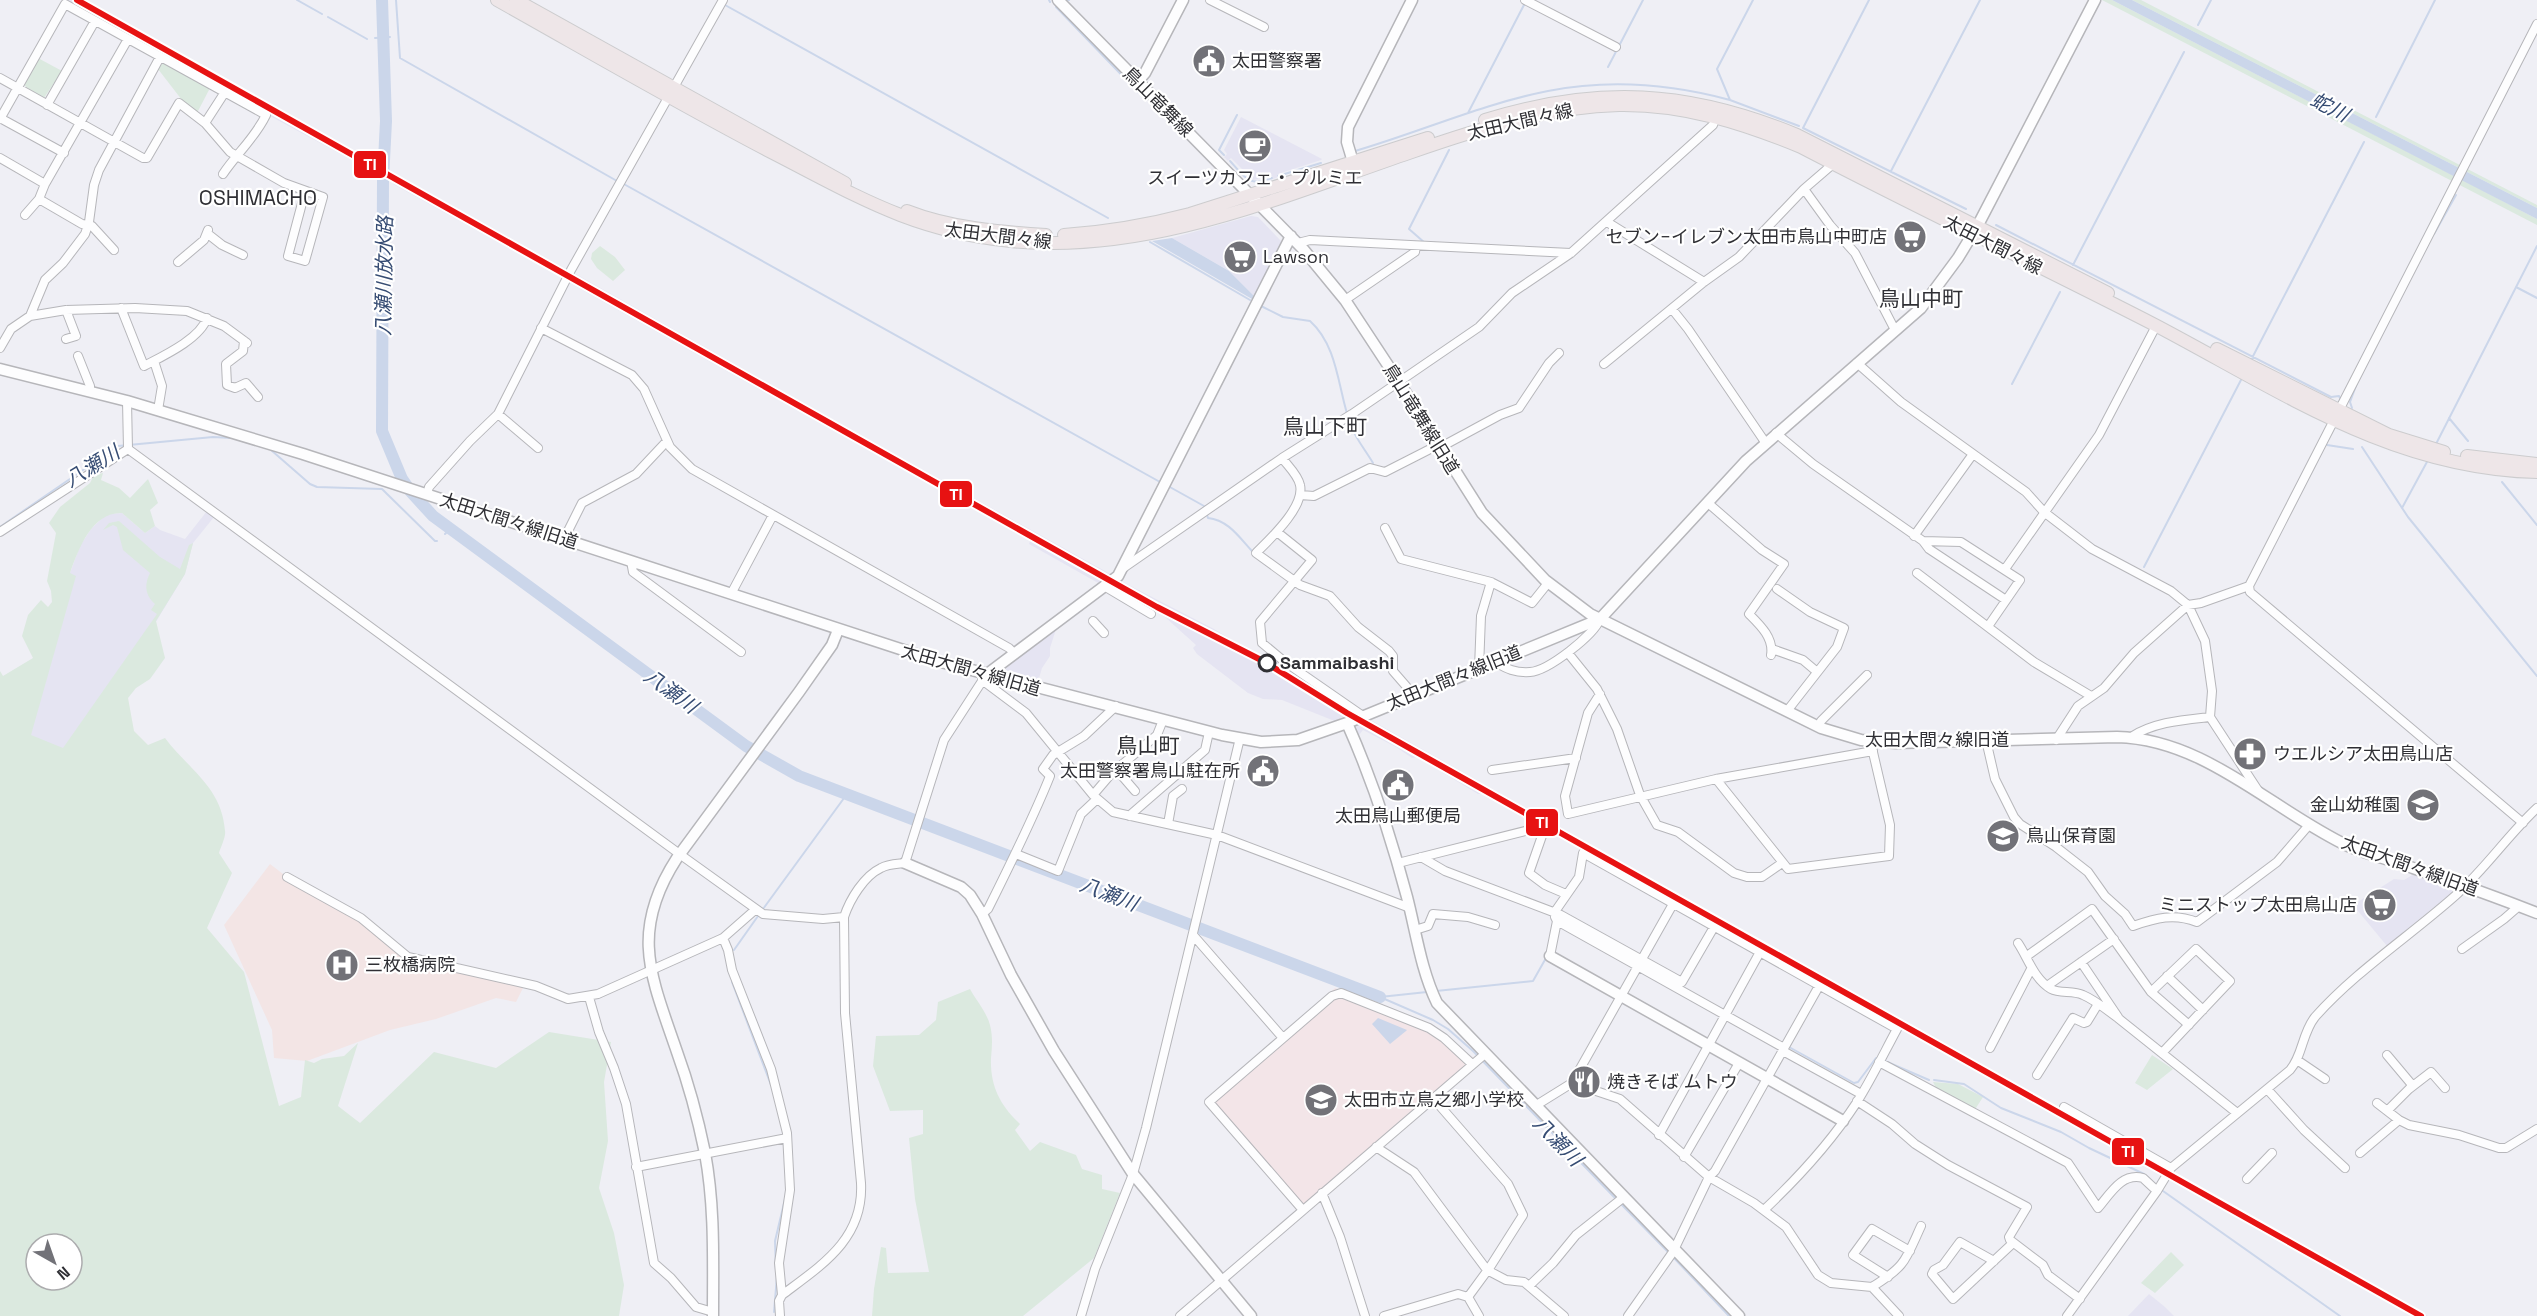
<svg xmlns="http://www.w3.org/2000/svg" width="2537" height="1316" viewBox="0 0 2537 1316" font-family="'Space Grotesk','Noto Sans JP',sans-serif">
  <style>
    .built { fill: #e5e4f2 }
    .education { fill: #f3e5e8 }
    .medical { fill: #f3e5e5 }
    .green { fill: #dbe9df; fill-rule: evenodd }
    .water { fill: #cbd6ea }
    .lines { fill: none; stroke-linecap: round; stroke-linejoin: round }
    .stream { stroke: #cbd6ea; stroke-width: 2 }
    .river { stroke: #cbd6ea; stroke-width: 12 }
    .street-casing { stroke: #b6b6ba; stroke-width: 10 }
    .secondary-casing { stroke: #b6b6ba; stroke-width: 13 }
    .primary-casing { stroke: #ccccce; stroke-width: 14 }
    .street { stroke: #fdfdfe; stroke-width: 8 }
    .secondary { stroke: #fdfdfe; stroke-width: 10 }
    .primary { stroke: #eee6e8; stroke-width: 12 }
    .rail-1-casing { stroke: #fff; stroke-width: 10 }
    .rail-1 { stroke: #e71212; stroke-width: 6 }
    .stop-dot { fill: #fff; stroke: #2f2f34; stroke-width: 3 }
    .labels { text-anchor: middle; stroke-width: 4.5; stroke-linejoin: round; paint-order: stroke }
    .poi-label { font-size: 18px; fill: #2f2f34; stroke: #fff; text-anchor: start }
    .street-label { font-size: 18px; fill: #2f2f34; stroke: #fff }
    .stop-label { font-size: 18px; font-weight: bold; fill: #2f2f34; stroke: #fff; text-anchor: start }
    .water-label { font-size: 20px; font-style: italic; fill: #364c73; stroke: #fff }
    .quarter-label { font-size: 21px; fill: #2f2f34; stroke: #fff }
    .line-badge { stroke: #fff; stroke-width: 2 }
    .badge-label { font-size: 16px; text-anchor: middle; font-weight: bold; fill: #fff }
  </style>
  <rect width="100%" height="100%" fill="#efeff5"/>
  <path class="built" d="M65 0H85L272 107 268 113Z
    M275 108 368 159 375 164 376 173 270 116Z
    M1241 117 1322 159 1321 160 1278 174V177L1273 179 1272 176 1253 180 1231 158 1228 161 1224 157 1227 154 1224 150Z
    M394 173 566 269 563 278 393 184Z
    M1251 216 1258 217 1282 242 1254 296 1229 271 1172 238Z
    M574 273 857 433 1112 575 1100 584 1029 544 1030 541 568 282Z
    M207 511 214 517 193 543 185 574 154 625 67 753 22 736 67 581 80 546 91 529 106 514 122 513 145 533 155 526 160 530 185 539Z
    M1119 580 1214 629 1264 659 1269 651 1358 713 1337 722 1282 700 1263 699 1248 693 1197 654 1193 648 1196 645 1165 617 1140 603 1139 600 1132 596 1131 598 1111 587Z
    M1057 626 1050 648V656L1042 668 1037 685 995 672Z
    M1369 719 1897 1018V1026L1539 824 1483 794H1478L1417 757 1412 758 1396 747 1363 730 1359 735 1356 726Z
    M2414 874 2448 886 2453 892 2387 946 2353 905 2394 879 2404 880Z
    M1901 1019 2167 1169 2164 1176 1900 1028Z
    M2173 1172 2221 1199 2428 1316H2415L2168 1179Z
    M2149 1294 2165 1307 2174 1316H2128Z"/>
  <path class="education" d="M1335 988 1429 1028 1477 1060 1302 1209 1209 1102 1283 1038Z"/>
  <path class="medical" d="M270 864 287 877 348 911 408 957 525 984 516 1002 496 998 436 1019 390 1030 307 1061 274 1058 272 1030 224 925Z"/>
  <path class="green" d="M2102 0H2112L2478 188 2537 219V225Z
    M2132 0H2141L2537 205V208Z
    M38 58 62 71 44 98 26 87 23 83Z
    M164 62 210 88 197 113 185 104 158 69Z
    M600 246 615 257 625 270 613 281 597 268 591 259 592 253Z
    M103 473 101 480 119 488 130 498 148 479 158 503 150 510 155 526 145 533 122 513C92 512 79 548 70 573L76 576 31 735 63 748 157 614 151 610 155 604C145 595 144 585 150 573L123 550 117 527 113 525 103 530 109 523 119 521 160 557 180 569 189 545 193 543 185 574 156 621 165 658 150 679 136 688 128 698 134 731 148 745 165 738C188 769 222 787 225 831 226 837 221 846 219 853L232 873 207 928 244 972 279 1106 301 1097 305 1060 314 1063 322 1059 344 1056 358 1043 338 1106 360 1123 434 1052 496 1068 549 1032 611 1042 604 1082 608 1141 599 1188 614 1233 624 1285 619 1316H0V671L3 676 33 658 22 636 28 615 41 600 48 607 52 602 51 591 47 581 56 533 49 523 60 507 90 483 94 475ZM36 1244H72V1280H36Z
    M970 989C976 1000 987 1013 990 1025 993 1037 992 1047 991 1058 990 1086 1000 1105 1020 1124L1015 1130 1030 1151 1040 1142 1076 1155 1082 1169 1102 1175V1189L1120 1193 1094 1258 1023 1316H872L874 1289 881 1247 886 1248 888 1273 929 1272 915 1199 909 1138 923 1134V1110L890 1111 873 1066 876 1036 919 1035 936 1020 938 1002Z
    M2152 1055 2173 1069 2147 1090 2135 1083Z
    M1933 1082 1958 1084 1983 1097 1974 1111 1937 1090Z
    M2171 1252 2184 1265 2155 1293 2141 1283Z"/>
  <path class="water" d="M2112 0H2132L2537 208V219Z
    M1172 238 1229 271 1254 296 1252 299 1152 241Z
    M1378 1018 1407 1030 1406 1031 1390 1044 1372 1024Z"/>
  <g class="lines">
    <path class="stream" d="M297 0 322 14
      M396 0 400 58 617 181
      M1049 0 1050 2
      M1068 0H1069
      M1753 0 1717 69 1730 100 1799 126
      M1869 0 1803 128 1966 209
      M725 5 1108 218
      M1056 7 1139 93
      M328 17 367 39
      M2198 25 2211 0
      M375 38 390 37
      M1608 67 1643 0
      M1468 113 1526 1
      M2376 117 2435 0
      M1355 151C1420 132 1482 104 1548 91 1609 79 1671 84 1730 100
      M1224 155 1219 150 1237 115
      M1230 161C1246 178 1248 187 1272 178
      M1891 171 1980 0
      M1278 176 1321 163
      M622 183 1160 482
      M1996 225 2331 397 2339 396 2340 398
      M2434 234 2456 195
      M1150 242 1250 300
      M1425 243 1409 229 1449 150
      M2073 265 2184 52
      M2516 287 2537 298
      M1261 306 1283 317 1310 321C1339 347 1338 392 1351 426 1356 439 1366 451 1373 463
      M2250 362 2364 142
      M2012 384 2060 292
      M2352 408 2350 402 2357 383
      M2449 418 2468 441
      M2436 444 2537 246
      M2327 445 2353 449
      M2362 447 2408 517 2537 676
      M271 450 310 484 317 487 382 489 435 541H437
      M2502 482 2537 525
      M1168 486 1204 506 1208 518C1228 520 1239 537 1252 551
      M2402 508 2428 460
      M0 527 118 446 213 437 231 438
      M445 534 449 530
      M2144 567 2242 378
      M763 909 847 794
      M734 950 758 916
      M732 982 771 1085
      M1436 991 1533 981 1546 958
      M1380 997 1427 992
      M1380 997 1433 1020 1448 1029 1473 1051 1616 1199
      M1789 1047 1854 1083 1858 1082 1876 1058H1878
      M1885 1061 1929 1080
      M1934 1080 1964 1084 2001 1108 2061 1132 2089 1148 2144 1174 2156 1185
      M2163 1191 2340 1316
      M1620 1203 1669 1253
      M1673 1257 1729 1316
      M776 1270 775 1241 785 1199
      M774 1312 777 1276"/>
    <path class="river" d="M382 0 386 121 383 180 382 431 402 479 411 492 433 516 746 746 799 776 1380 997"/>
    <g class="street-casing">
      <path id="street" d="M1210 0 1264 27
        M1525 0 1616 47
        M0 78 143 158H147L179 103 205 123 230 152 284 183 323 197 305 261 288 256 305 192
        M47 105 95 21
        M0 118 64 153
        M0 119 65 4 266 115C255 138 237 153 223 174
        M205 123 225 92
        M0 158 45 184
        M1804 189 1830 225 1855 253 1895 330
        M39 199 82 224 92 226 114 250
        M25 215 39 199 45 184 128 39
        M1607 222 1704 282
        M208 234 222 245 243 255
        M1298 243 1310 240 1571 253
        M178 262 204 240 208 230
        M1345 300 1415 252 1416 246
        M121 308 144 366C163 356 200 339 207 318
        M1672 309 1688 329 1765 442
        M30 316 66 310 135 308 187 311 224 326 247 343
        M541 328 632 375 644 389 670 447 692 469 1009 648 1014 653
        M66 339 76 336 66 310
        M244 341 243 351 226 364 227 385 235 388 246 383 258 397
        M0 348 11 329 30 316 45 280 63 263 85 234 89 222 94 185 99 170 160 57
        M78 356 90 386V392
        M154 361 162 386 158 410
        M1857 363 1901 402 2026 492 2044 512 2092 549 2171 591 2188 605 2205 641 2212 691 2210 717 2259 792
        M1604 364 1704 282 1739 257 1804 189 1833 164
        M127 401 128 449
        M498 414 538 448
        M1776 433 1813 464 1923 541 1929 549 2006 600
        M1439 448 1500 415 1519 408 1549 363 1559 353
        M128 449 685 858 763 914 823 919 844 917C850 899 864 876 881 868 888 864 897 864 905 863L944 740 986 675
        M1282 458C1288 466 1298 475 1300 485 1305 507 1270 539 1256 553L1300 585 1330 596 1358 627 1389 651 1393 656V671L1413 694
        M427 494 429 487 470 441 498 414 571 270 723 0
        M1300 495 1314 496 1370 468 1385 472 1438 445
        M1708 503 1762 550 1784 564 1749 614C1760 625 1774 638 1771 655
        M1385 528 1401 559 1491 582 1481 616 1479 668
        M0 532 128 449
        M1277 532 1312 560 1260 622 1262 643 1285 662 1363 716
        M1914 536 1973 454
        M564 539 582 503 636 474 667 441
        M1923 541 1961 542 2020 580 1989 625
        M631 561 633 572 741 652
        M1122 569 1282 458 1352 414 1479 327 1512 293 1571 253 1713 125 1716 116
        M2005 569 2099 435 2156 326
        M1917 573 2034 662 2091 696
        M1491 582 1532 603 1548 583
        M1104 586 1151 614
        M2249 586 2250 592 2523 823
        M1777 589 1810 612 1844 628 1837 647 1787 711
        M731 594 773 515
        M1093 621 1104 633
        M1772 649 1803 660 1816 671
        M1568 653 1597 689 1617 729 1640 795 1657 825 1678 832 1734 873 1747 877H1762L1782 863
        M1495 662C1507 669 1515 673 1530 672 1548 671 1594 635 1600 619
        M982 680 1026 713 1093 795 1113 812 1217 835 1410 908
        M1600 694 1588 713 1565 796 1568 814 1716 779 1873 751
        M1819 727 1821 721 1867 675
        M2131 737C2154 722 2183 720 2210 717
        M1986 740 1995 779 2014 817 2020 824 2056 847 2088 872 2105 896 2125 914 2133 926C2156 918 2174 913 2197 922L2277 862 2309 825
        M2056 740 2078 706 2104 688 2134 653 2188 605 2201 603 2249 586 2537 24
        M1116 769 1135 791
        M1492 770 1576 758
        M1716 779 1788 869 1889 856 1890 825 1872 748
        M1093 795 1111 774 1157 735 1163 720
        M1129 816 1205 750 1209 732
        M1168 824 1173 796 1182 789
        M1016 854 1058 871 1081 814 1097 799
        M1421 857 1445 871 1561 915 1682 982 1714 927
        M1398 863 1533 829 1543 833 1529 873 1545 885 1566 894
        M287 877 361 918 408 957 536 986 568 999 598 994 723 938 756 909
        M1554 913 1579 877 1583 853 1897 1029C1884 1053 1872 1078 1857 1102 1831 1142 1799 1177 1764 1210
        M982 914 988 909C1010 865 1032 821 1050 776L1043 769 1053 755 1084 736 1116 706
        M1557 921 1784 1048
        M1415 930 1428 926 1433 914 1468 917 1495 925
        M1193 935 1283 1038
        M723 938 728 950 732 970 771 1069 787 1133 790 1190 779 1263 782 1295
        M2018 943C2028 958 2034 979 2051 989 2060 994 2073 990 2083 995 2095 1000 2107 1010 2118 1018L2237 1113
        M2462 949 2504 919 2519 906
        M1550 956 1557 921 1555 917
        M2027 956 2092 909 2151 992 2189 1025
        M2081 962 2118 1017
        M2167 976 2203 1010
        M2047 986 2114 939
        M2151 992 2196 949 2230 981 2162 1053
        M589 997 599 1032 614 1068 626 1104 654 1263 671 1278 696 1307 713 1312
        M1990 1048 2031 969
        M1783 1051 1861 1094
        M2387 1055 2413 1086
        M2297 1060 2325 1079
        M1879 1062 2068 1163 2098 1208C2110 1194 2122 1172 2143 1178L2157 1191
        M2037 1075 2073 1018 2084 1023 2087 1022 2098 1004
        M1572 1083 1620 1099 1709 1177 1754 1203 1786 1227 1818 1275 1831 1283 1872 1287 1899 1316
        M2267 1089 2304 1130 2345 1168
        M1433 1098 1508 1184 1523 1215 1490 1267 1468 1297
        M1857 1101 1892 1124 1915 1144 1948 1165 2027 1207 2009 1237 2010 1240 2043 1265 2048 1275 2080 1299
        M2377 1103 2399 1120 2409 1125 2459 1135 2499 1148H2506L2537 1129
        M1535 1106 1572 1083 1673 904
        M2064 1107 2171 1168
        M2388 1110 2409 1089 2431 1072 2445 1088
        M1659 1135 1760 952
        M1376 1147 1414 1172 1487 1270 1506 1280 1524 1282 1564 1316
        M2360 1153 2399 1120
        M1684 1157 1739 1063
        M636 1167 787 1138
        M2247 1179 2272 1153
        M1322 1193 1340 1237 1365 1316
        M1302 1209 1209 1102 1332 996 1341 993 1429 1028 1444 1038 1472 1064
        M1994 1261 1960 1242 1943 1265 1934 1270 1932 1274 1953 1299 2013 1243
        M1888 1277 1853 1255 1872 1229 1910 1251
        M1529 1286 1553 1263 1576 1235 1624 1197
        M1872 1287C1906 1266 1905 1261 1921 1226
        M780 1316 779 1301 782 1295C822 1265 864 1239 861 1183L845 1013 844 917
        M1081 1316 1095 1269 1133 1174 1146 1128 1240 738
        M1180 1316 1485 1054
        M1384 1316 1458 1294 1468 1297 1479 1316
        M1628 1316 1673 1252 1709 1177 1715 1171 1819 986
        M2067 1316 2157 1191 2171 1168 2290 1070C2303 1055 2302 1033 2315 1017 2356 971 2410 936 2456 895 2486 868 2508 835 2537 808"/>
    </g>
    <g class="secondary-casing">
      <path id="secondary" d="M1058 0 1303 249 1345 300 1399 382 1482 513 1545 580 1590 614 1821 728 1861 740 1896 743 2117 737C2205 739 2272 810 2348 846 2369 855 2392 860 2413 868 2454 882 2496 897 2537 913
        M1138 81 1145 73 1183 0
        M1353 162 1347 142 1348 127 1412 0
        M0 369 127 401 303 454 937 661 1222 735 1261 742 1298 740 1347 723 1600 619 1746 461 1921 308 1958 258 1978 225 2095 0
        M986 675 1118 576 1291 236
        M1347 723C1372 779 1391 837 1407 897 1416 932 1421 970 1437 1003L1739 1316
        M905 863 961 887 970 895 982 914 1011 975 1054 1051 1133 1174 1251 1316
        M1550 956 1843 1121
        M713 1316C713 1261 715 1207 705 1153 698 1119 689 1085 677 1052 651 976 629 932 677 858L799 692 832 645 838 630"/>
    </g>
    <g class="primary-casing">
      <path id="primary" d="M497 0C588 51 679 104 771 152 857 196 912 231 1011 241 1148 255 1283 196 1409 153 1478 129 1546 107 1619 105 1684 104 1743 123 1801 147 1918 208 2038 265 2155 325 2279 390 2392 469 2537 472
        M516 0 845 183
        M1485 120C1598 85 1688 90 1797 135L2108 293
        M907 211C950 228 1000 232 1046 235
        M1064 235C1106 232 1148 225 1190 214L1428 138
        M2217 349 2389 435 2444 452
        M2467 456 2537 464"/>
    </g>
    <use href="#street" class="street"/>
    <use href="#secondary" class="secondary"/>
    <use href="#primary" class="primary"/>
    <g class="rail-1-casing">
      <path id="rail-1" d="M77 0 1157 607 1263 661 1347 713 2421 1316"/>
    </g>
    <use href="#rail-1" class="rail-1"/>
  </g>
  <defs>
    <g id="civic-disc" transform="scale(1.725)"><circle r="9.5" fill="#727278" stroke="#fff"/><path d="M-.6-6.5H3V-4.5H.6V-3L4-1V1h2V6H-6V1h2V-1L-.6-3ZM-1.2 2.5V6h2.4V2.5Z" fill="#fff"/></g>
    <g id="cafe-disc" transform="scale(1.725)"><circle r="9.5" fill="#727278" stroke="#fff"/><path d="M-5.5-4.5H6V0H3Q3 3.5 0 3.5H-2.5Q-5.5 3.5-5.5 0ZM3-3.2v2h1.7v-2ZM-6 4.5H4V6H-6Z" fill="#fff"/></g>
    <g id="supermarket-disc" transform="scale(1.725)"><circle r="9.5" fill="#727278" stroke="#fff"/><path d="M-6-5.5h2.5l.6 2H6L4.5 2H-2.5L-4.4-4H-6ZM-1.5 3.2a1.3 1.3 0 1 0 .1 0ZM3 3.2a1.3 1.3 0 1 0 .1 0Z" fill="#fff"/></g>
    <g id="pharmacy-disc" transform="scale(1.725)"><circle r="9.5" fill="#727278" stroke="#fff"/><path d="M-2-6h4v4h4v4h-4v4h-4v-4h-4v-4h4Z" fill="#fff"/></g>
    <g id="school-disc" transform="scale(1.725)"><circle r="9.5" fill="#727278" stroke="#fff"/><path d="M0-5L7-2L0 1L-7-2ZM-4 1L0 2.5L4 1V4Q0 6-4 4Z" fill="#fff"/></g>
    <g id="hospital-disc" transform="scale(1.725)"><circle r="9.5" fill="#727278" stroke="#fff"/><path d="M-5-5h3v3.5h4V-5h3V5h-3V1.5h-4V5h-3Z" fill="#fff"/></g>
    <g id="restaurant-disc" transform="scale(1.725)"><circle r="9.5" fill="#727278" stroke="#fff"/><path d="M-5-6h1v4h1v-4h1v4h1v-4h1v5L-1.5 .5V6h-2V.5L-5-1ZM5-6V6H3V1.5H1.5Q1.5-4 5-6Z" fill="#fff"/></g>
  </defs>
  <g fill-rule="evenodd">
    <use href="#civic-disc" x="1209" y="61"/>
    <use href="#cafe-disc" x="1255" y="146"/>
    <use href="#supermarket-disc" x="1910" y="237"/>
    <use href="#supermarket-disc" x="1240" y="257"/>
    <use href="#pharmacy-disc" x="2250" y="754"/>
    <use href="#civic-disc" x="1263" y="771"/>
    <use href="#civic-disc" x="1398" y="785"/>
    <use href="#school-disc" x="2423" y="805"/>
    <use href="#school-disc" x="2003" y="836"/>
    <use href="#supermarket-disc" x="2380" y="905"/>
    <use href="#hospital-disc" x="342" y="965"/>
    <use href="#restaurant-disc" x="1584" y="1082"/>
    <use href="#school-disc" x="1321" y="1100"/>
  </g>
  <circle class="stop-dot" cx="1267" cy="663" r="8"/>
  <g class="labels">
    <g class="poi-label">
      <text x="1232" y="67">太田警察署</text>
      <text x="1255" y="184" text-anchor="middle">スイーツカフェ・プルミエ</text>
      <text x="1887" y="243" text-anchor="end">セブン−イレブン太田市鳥山中町店</text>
      <text x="1263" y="263">Lawson</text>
      <text x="2273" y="760">ウエルシア太田鳥山店</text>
      <text x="1240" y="777" text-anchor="end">太田警察署鳥山駐在所</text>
      <text x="2400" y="811" text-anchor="end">金山幼稚園</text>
      <text x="1398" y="822" text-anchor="middle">太田鳥山郵便局</text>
      <text x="2026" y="842">鳥山保育園</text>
      <text x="2357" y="911" text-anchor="end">ミニストップ太田鳥山店</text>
      <text x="365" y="971">三枚橋病院</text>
      <text x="1607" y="1088">焼きそば ムトウ</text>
      <text x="1344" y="1106">太田市立鳥之郷小学校</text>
    </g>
    <g class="street-label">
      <text transform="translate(1158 102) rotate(45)" y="6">鳥山竜舞線</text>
      <text transform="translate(1520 122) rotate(-13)" y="6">太田大間々線</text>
      <text transform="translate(998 236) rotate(7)" y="6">太田大間々線</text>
      <text transform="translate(1993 245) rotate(27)" y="6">太田大間々線</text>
      <text transform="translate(1421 419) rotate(58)" y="6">鳥山竜舞線旧道</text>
      <text transform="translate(509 521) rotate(18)" y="6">太田大間々線旧道</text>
      <text transform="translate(971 670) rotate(16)" y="6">太田大間々線旧道</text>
      <text transform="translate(1454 678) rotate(-22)" y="6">太田大間々線旧道</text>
      <text x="1937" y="746">太田大間々線旧道</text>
      <text transform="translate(2410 866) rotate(20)" y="6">太田大間々線旧道</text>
    </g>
    <g class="stop-label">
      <text x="1280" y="669">Sammaibashi</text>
    </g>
    <g class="water-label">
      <text transform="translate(2330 107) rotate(27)" y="7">蛇川</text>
      <text transform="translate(384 276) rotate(-89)" y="7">八瀬川放水路</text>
      <text transform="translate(92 466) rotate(-32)" y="7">八瀬川</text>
      <text transform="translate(671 691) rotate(36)" y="7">八瀬川</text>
      <text transform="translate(1109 894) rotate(21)" y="7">八瀬川</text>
      <text transform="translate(1558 1141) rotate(46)" y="7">八瀬川</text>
    </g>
    <g class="quarter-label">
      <text x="258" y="205">OSHIMACHO</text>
      <text x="1921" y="306">鳥山中町</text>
      <text x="1325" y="434">鳥山下町</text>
      <text x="1148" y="753">鳥山町</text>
    </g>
  </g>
  <g class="line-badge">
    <rect x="353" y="150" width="34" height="29" rx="6" fill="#e71212"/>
    <rect x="939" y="480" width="34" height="28" rx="6" fill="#e71212"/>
    <rect x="1525" y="808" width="34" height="29" rx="6" fill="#e71212"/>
    <rect x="2111" y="1137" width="34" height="29" rx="6" fill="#e71212"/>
  </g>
  <g class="badge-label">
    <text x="370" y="170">TI</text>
    <text x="956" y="500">TI</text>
    <text x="1542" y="828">TI</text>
    <text x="2128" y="1157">TI</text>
  </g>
  <g transform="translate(54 1262) rotate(140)"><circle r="28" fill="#ffffff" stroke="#acacae" stroke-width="1.5"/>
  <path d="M0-4.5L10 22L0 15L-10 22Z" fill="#727278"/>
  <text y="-9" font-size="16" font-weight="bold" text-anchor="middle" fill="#2f2f34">N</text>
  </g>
</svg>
